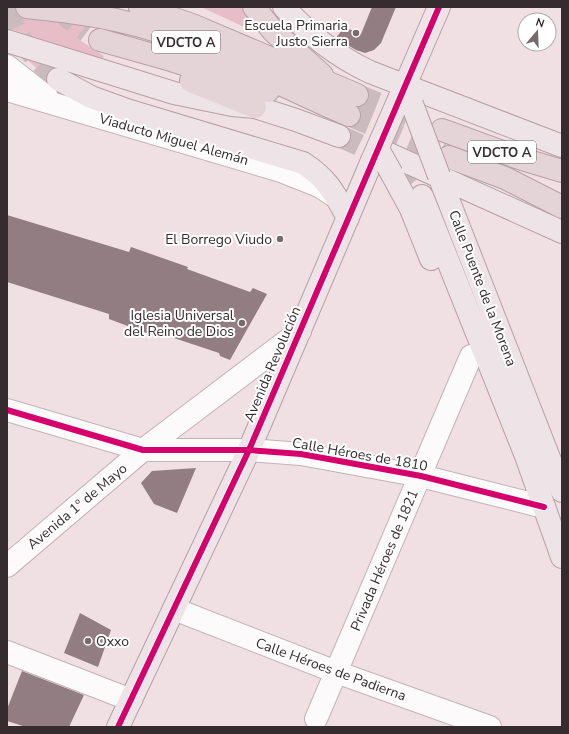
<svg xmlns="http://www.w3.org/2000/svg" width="569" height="734" viewBox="0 0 569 734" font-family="'Nunito Sans',sans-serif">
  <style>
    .green { fill: #e7bec7 }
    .building { fill: #927d83 }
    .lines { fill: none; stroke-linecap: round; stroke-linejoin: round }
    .major-tunnel { stroke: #cbbbbf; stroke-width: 22; stroke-dasharray: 22 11; stroke-linecap: butt }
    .highway-tunnel { stroke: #cbbbbf; stroke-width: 22; stroke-dasharray: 22 11; stroke-linecap: butt }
    .minor-casing { stroke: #c1b4b7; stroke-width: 24 }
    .major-casing { stroke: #b7a0a6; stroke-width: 24 }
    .highway-casing { stroke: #b7a0a6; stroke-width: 24 }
    .minor { stroke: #fdfafb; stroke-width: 22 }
    .major { stroke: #eee3e6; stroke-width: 22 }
    .highway { stroke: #e4d4d8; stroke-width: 22 }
    .major-bridge-casing { stroke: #b7a0a6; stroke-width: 24; stroke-linecap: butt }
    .major-bridge { stroke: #eee3e6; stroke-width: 22 }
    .cycleway-casing { stroke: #fff; stroke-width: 8 }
    .cycleway { stroke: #d6006c; stroke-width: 6 }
    .poi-dot { fill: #776a6d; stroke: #fff; stroke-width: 1.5 }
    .labels { text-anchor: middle; stroke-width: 4; stroke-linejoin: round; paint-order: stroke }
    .shield { fill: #fff; stroke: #726b6d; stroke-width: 1 }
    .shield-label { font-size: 13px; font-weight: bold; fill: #362b2e }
    .poi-label { font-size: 14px; fill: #362b2e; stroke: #fff; text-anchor: end }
    .street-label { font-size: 14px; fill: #362b2e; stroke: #fff }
  </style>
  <rect width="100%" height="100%" fill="#f0dfe3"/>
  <path class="green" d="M201 7H242L255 32Z
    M7 15 91 24 78 39 104 56 102 59 7 28Z
    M23 56 62 69 52 82Z"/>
  <path class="building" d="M372 7H396L381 43 374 50 365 53 356 50 336 38 344 27 361 34Z
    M7 215 129 252 131 247 188 267 187 269 250 292 253 288 267 294 230 360 220 356 219 353 162 334 160 338 109 319V314L7 282Z
    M196 468 177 513 154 504 141 483 152 471Z
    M80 613 111 630 98 667 64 653Z
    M22 671 84 695 69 727H26L7 721V709Z"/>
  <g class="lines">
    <path class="major-tunnel" d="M9 7C12 38 37 59 58 79
      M339 136C372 150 402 165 422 196"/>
    <path class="highway-tunnel" d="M59 7 67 17 87 32
      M357 95 412 117
      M349 115 442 154"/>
    <g class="minor-casing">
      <path id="minor" d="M7 66 47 97
        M7 90 281 171 319 186 336 197
        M7 410 143 450H249L301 454 421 476 544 507
        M7 566 143 450 300 331
        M174 609 336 672 490 727
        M7 652 131 700
        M316 719 471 356"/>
    </g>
    <g class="major-casing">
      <path id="major" d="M284 7C309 35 336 56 370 72L562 146
        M7 41 174 93 232 105 255 107 296 120 339 136
        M58 79 91 97 130 111 303 163C328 179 335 194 348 218
        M399 99 439 7
        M378 149 562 232
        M392 174 411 209 431 259
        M439 176 562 491
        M422 196 526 456 562 557
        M118 727 249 450 371 163"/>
    </g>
    <g class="highway-casing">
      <path id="highway" d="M27 7C74 12 121 18 166 34 229 57 287 89 349 115
        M140 7 192 25 357 95
        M254 7 273 31 322 75
        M100 40 171 60 268 91
        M191 81 255 107
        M442 130 522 159 562 171
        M449 157 505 178 562 207"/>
    </g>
    <use href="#minor" class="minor"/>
    <use href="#major" class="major"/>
    <use href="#highway" class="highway"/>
    <g class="major-bridge-casing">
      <path id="major-bridge" d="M412 104 439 176
        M378 149 392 174
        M371 163 399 99"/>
    </g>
    <use href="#major-bridge" class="major-bridge"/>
    <g class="cycleway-casing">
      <path id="cycleway" d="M7 410 143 450H249L301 454 421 476 544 507
        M118 727 249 450 439 7"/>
    </g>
    <use href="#cycleway" class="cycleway"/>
  </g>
  <g class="poi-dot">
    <circle cx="356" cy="33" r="4"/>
    <circle cx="280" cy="239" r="4"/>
    <circle cx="242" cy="323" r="4"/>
    <circle cx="88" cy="641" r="4"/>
  </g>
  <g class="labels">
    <g class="shield">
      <rect x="152" y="31" width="68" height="22" rx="3"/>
      <rect x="468" y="141" width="68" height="22" rx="3"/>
    </g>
    <g class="shield-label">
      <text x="186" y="47">VDCTO A</text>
      <text x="502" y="157">VDCTO A</text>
    </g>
    <g class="poi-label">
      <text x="348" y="30">Escuela Primaria<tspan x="348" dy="16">Justo Sierra</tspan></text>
      <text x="272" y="244">El Borrego Viudo</text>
      <text x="234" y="320">Iglesia Universal<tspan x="234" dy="16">del Reino de Dios</tspan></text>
      <text x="96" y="646" text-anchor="start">Oxxo</text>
    </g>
    <g class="street-label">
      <text transform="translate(174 139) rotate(16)" y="5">Viaducto Miguel Alemán</text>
      <text transform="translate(483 288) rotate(69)" y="5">Calle Puente de la Morena</text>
      <text transform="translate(272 364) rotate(-67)" y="5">Avenida Revolución</text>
      <text transform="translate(360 454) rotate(10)" y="5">Calle Héroes de 1810</text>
      <text transform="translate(77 506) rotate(-40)" y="5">Avenida 1º de Mayo</text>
      <text transform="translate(384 560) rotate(-67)" y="5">Privada Héroes de 1821</text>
      <text transform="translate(331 669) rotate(20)" y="5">Calle Héroes de Padierna</text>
    </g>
  </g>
  <rect width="569" height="734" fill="none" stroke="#362b2e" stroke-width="16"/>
  <g transform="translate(537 32) rotate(19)"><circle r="19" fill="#ffffff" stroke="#afaaab"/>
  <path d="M0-3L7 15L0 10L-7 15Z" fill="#776a6d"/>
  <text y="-6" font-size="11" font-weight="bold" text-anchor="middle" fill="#362b2e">N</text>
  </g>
</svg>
